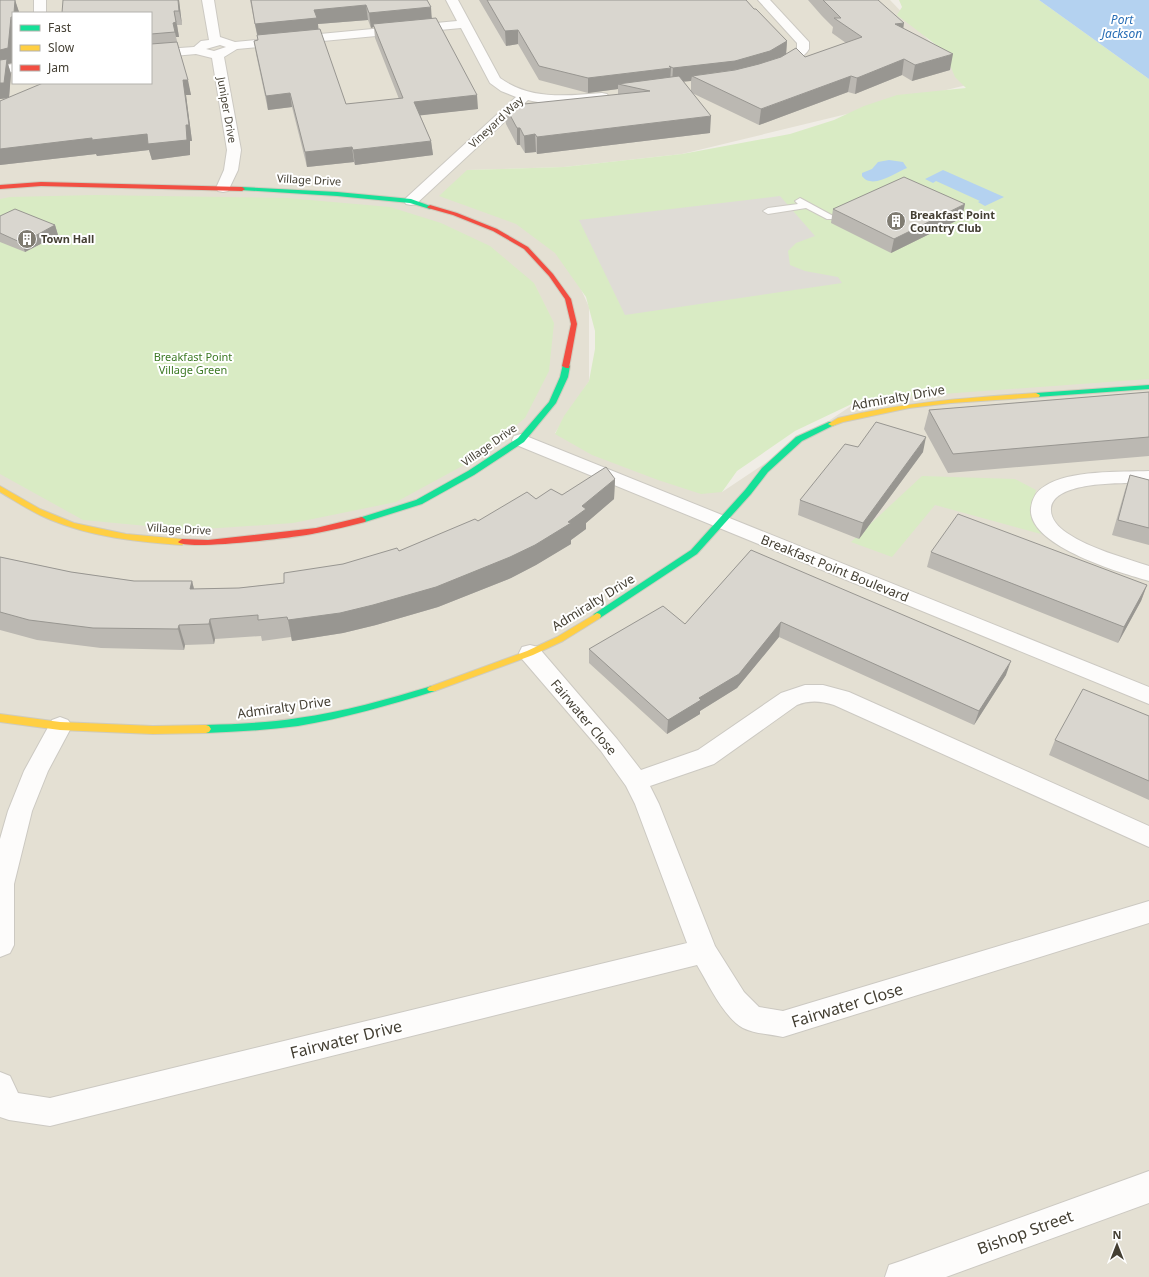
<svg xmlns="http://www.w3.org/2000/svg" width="1149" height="1277" viewBox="0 0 1149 1277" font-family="'Noto Sans',sans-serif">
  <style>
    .residential { fill: #e4e0d3; fill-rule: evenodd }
    .green { fill: #d9ebc4 }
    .parking { fill: #dfdcd6 }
    .water { fill: #b4d2f0 }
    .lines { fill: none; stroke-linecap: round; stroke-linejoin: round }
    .lane-casing { stroke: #ccc9c2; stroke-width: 2 }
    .street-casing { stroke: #ccc9c2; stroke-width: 2 }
    .fast-casing { stroke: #cfcbbd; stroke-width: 2 }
    .slow-casing { stroke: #cfcbbd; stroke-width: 2 }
    .jam-casing { stroke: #cfcbbd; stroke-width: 2 }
    .lane { fill: #fdfcfb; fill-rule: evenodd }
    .street { fill: #fdfcfb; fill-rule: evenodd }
    .fast { fill: #16e098; fill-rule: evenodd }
    .slow { fill: #ffcf43; fill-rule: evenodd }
    .jam { fill: #f24e42; fill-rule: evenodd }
    .wall { fill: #bbb8b2; fill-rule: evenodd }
    .shaded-wall { fill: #989691 }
    .building { fill: #d9d6cf; stroke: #989691 }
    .labels { text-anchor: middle; stroke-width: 4; stroke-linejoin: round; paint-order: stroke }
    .far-street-label { font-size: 11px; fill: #443f33; stroke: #fff }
    .far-poi-label { font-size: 11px; font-weight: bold; fill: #443f33; stroke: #fff; text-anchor: start }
    .far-park-label { font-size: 11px; fill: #3c7924; stroke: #fff }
    .far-water-label { font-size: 12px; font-style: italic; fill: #276db5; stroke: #fff }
    .street-label { font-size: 13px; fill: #443f33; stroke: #fff }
    .near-street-label { font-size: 16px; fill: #443f33; stroke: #fff }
  </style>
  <rect width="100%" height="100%" fill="#f0ede6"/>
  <path class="residential" d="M0 0H890L971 84 682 154 564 167 467 170 490 209 563 249 589 307V381L555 433 722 492 860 400 1149 371V1277H0ZM13 13H151V83H13Z"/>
  <path class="green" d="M899 0H1039L1149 79V379L860 400 795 431 737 471 722 492 701 494 658 480 592 455 555 434 564 416 589 381 595 349V331L586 297 555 253 516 224 439 196 467 170 564 167 682 154 790 134 834 120 864 106 897 95 966 88 955 77 944 51 897 15 902 7Z
    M95 195 287 198 390 207 441 223 490 246 534 283 554 323 549 371 525 418 477 458 396 502 293 523 190 530 83 520 0 474V199L10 197Z
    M922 476 1015 479 1036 490 1032 506 1041 534 935 505 892 557 851 542Z"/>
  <path class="parking" d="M780 196 815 236 796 243 788 251 790 265 805 271 838 277 842 283 625 315 579 220Z"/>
  <path class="water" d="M1039 0H1149V79Z
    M889 160 903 162 907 168C895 173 872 190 862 176V173L872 169 878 162Z
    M943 170 1004 197 985 206 978 202 980 201 936 181 933 183 925 179Z"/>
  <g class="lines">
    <g class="lane-casing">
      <path id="lane" d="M800 198 835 217 833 219H827L806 208 768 214 763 211 768 208 798 204 795 201Z"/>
    </g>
    <g class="street-casing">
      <path id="street" d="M34 0H46V13H34Z
        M202 0H214L220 37 235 42 457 21 446 0H458L500 78C530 100 566 96 602 93L607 94 609 97 607 100C584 105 550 106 528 100L416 204 411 205 406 204 404 201 406 198 516 97 501 91 490 83 461 28 237 49 224 57 241 150 238 170 228 191 223 192 218 191 216 188 224 170 227 150 212 58 196 54 151 58V50L194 47 201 41 209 40ZM220 45 226 47 214 51 206 49Z
        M758 0H770L809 42V49L807 52C799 61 784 73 771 70L769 67C772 62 778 62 783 59 789 56 793 53 797 48V43Z
        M13 64V72L0 74V66Z
        M521 434 1149 687V704L514 444 512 440 514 436Z
        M1149 471V483C1127 483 1054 480 1051 508 1050 518 1058 527 1067 533 1091 549 1122 557 1149 566V581C1121 573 1027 546 1031 508 1032 499 1036 491 1045 486 1069 470 1120 472 1149 471Z
        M530 645 538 647 617 739 641 770 698 750 781 693 805 685H823L849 692 1149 826V847L834 705C821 701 810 700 797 705L714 764 650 786 659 804 715 946 744 992 759 1007 783 1011 1149 901V923L783 1037C770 1034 755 1034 743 1028 724 1018 708 983 697 965L50 1126 9 1120 0 1117V1072L10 1076 18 1093 50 1098 687 943 635 804 626 786 601 751 522 659 519 653 522 647Z
        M60 717 68 720 72 726 48 771 32 811 14 884V945L10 953 0 957V839L8 811 24 771 52 720Z
        M1149 1171V1203L946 1277H885L889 1265 901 1261Z"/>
    </g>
    <g class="fast-casing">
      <path id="fast" d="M242 187 337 192 411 199 433 207 430 209 410 203 337 196 240 190 239 189Z
        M563 364H566L570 366 568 377 556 403 524 442 474 475 422 504 365 522H359L358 520 359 518 416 500 468 471 518 438 549 402 560 377Z
        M1149 385V389L1036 397 1032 395 1036 393Z
        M829 422H835L836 424 802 441 768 472 751 494 697 554 600 618H594L593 616 594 614 691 550 745 490 762 468 796 437Z
        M432 686 435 687 437 689 435 691C390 705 345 718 298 726 268 730 237 732 206 733L203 732 201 729 203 726 206 725C237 724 267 723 298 718 343 712 388 699 432 686Z"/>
    </g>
    <g class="slow-casing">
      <path id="slow" d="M1036 393 1040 395 1039 397 951 403 909 408 843 422 832 426 828 424 838 418C904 402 969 398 1036 393Z
        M0 486 40 509 74 523 126 534 182 539 186 542 182 545C138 542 92 537 51 520 33 513 17 502 0 492Z
        M597 613 600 614 601 616 600 618 563 641 533 655 435 691H429L427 689 429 687 527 651 557 637Z
        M0 714 60 722 153 726 206 725 209 726 211 729 209 732 206 733 153 734 60 730 0 722Z"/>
    </g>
    <g class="jam-casing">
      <path id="jam" d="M41 182 242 187 245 189 242 191 41 186 0 189V185Z
        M430 205 457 213 497 229 528 247 553 274 571 299 577 324 569 368H566L562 366 571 324 565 299 549 276 524 249 493 231 453 215 428 208 427 207Z
        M362 517 366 520 365 522C349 526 333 530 317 533 300 537 186 551 178 542L182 539 208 540 316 528Z"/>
    </g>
    <use href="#lane" class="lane"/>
    <use href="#street" class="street"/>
    <use href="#fast" class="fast"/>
    <use href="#slow" class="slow"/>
    <use href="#jam" class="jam"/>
  </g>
  <path class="wall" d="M0 0H15L19 12V13H13V55L12 63 8 64 11 74 9 97 151 83V13L179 0 182 25H177L179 37H176L191 95H186L192 141H190V155L152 160 149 150 97 156 96 154 0 165V101L7 98 0 99Z
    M250 0H427L432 19 478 109 420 115 431 141 433 155 355 165 354 162 307 167 292 107 268 110 256 54 254 41 258 40ZM368 20 371 28 374 27 375 38 399 99 346 104 318 29V24Z
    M479 0H746L754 9 787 41 786 54 805 57 846 43 832 33 833 27 822 16 808 0H878L903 29 950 70 912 81 902 75 855 94 848 92 759 125 692 93 710 133 537 154 536 152 525 153 520 145H517L506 124 505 106 618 95V89L588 93 539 80 518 44 506 46ZM683 81H691V91Z
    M833 209 962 218 891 253 831 223Z
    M0 216 55 225 58 235 25 252 0 242Z
    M1149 392V456L948 473 924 429 929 410Z
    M858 447 923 452 859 539 798 515 800 500Z
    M1130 475 1149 480V545L1112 535 1125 490Z
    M615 479 614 499 586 523V529L571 540V544L536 565 511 578 438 607 376 625 343 633 292 641 291 637 262 641 261 636 215 639 214 644 185 645 184 650 101 648 37 640 0 630V557L71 572 134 581H192L194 589 239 588 284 583 343 564 399 551 536 499 562 495Z
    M751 550 1006 675 974 725 779 637 737 688 700 711V714L667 734 589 663V649L685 624Z
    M931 552 1147 585 1141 601 1118 643 927 567Z
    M1149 716V800L1049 755 1055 740Z"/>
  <path class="shaded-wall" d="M15 0 19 12V13H14Z
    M178 0H179L182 25 179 11Z
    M366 5 368 20 318 24 319 33 258 38 255 24 314 10Z
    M431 7 432 22 373 24 374 27 371 28 369 13Z
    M174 11 177 25 179 37H176L173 23Z
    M11 17 13 24V55L12 63 8 64 11 74 9 98 0 99V50Z
    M904 23 902 38 895 24Z
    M518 30V44L506 46 505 31Z
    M787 41 786 55 768 65 692 76 691 81 672 83 673 68Z
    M953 54 950 70 912 81 915 65Z
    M904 59 902 75 855 94 857 78Z
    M671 68 670 83 618 84V89L588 93V78Z
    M851 76 848 92 759 125 761 109Z
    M183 80H188L191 95H186L192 141H190V155L152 160 149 150 97 156 96 154 0 165V149Z
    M290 93 292 107 268 110 266 96Z
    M477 95 478 109 415 116 414 102Z
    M711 116 710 133 537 154V137Z
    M517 128H520V145H517Z
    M535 134 536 152 525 153 524 136Z
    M431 141 433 155 355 165 353 150Z
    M352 147 354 162 307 167 305 152Z
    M965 204 962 218 891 253 894 239Z
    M55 225 58 235 25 252 22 243Z
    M926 437 923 452 859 539 863 523Z
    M615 479 614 499 586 523V529L571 540V544L536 565 511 578 438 607 376 625 343 633 292 641 288 620 568 522 582 506Z
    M192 581 197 601 190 589Z
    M1147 585 1141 601 1118 643 1124 627Z
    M210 619 215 639 214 644 209 624Z
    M781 622 779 637 737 688 700 711V714L667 734 668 720 699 698Z
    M179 625 185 645 184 650 178 629Z
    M1011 661 1006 675 974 725 979 711Z"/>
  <path class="building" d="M0 0H15L14 13H13V17H11L8 48 0 50Z
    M63 0H178L179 11H174L176 22 173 23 175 32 151 34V13H62Z
    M251 0H427L431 7 369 13 366 5 314 10 317 18 255 24Z
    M487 0H746L754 9H756L787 41 770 51 735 61 673 68 669 66 671 68 588 78 539 66 518 30 505 31Z
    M823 0H878L904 23 895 24 953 54 915 65 904 59 857 78 851 76 761 109 692 76 735 70 759 64 781 57 796 48 805 57 862 37 834 18H841Z
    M436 18 477 95 414 102 431 141 353 150 352 147 305 152 290 93 266 96 254 41 258 40 257 35 320 29 346 104 403 98 373 24Z
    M177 42 188 80H183L189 125H186L187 140 148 144 147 134 92 140V138L0 149V101L43 83H151V44Z
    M7 59 4 83H0V60Z
    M679 76 711 116 537 137 535 134 524 136 520 128H517L505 106 650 91 618 84Z
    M904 177 965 204 894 239 833 209Z
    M15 209 55 225 22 243 0 233V216Z
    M1149 392V437L953 454 929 410Z
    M876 422 926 437 863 523 800 500 845 444 858 447Z
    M606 467 615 479 582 506 586 509 568 522 571 523 535 545 510 557 436 587 373 605 340 613 288 620 287 617 258 620V615L210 619 209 624 179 625 178 629 93 628 29 620 0 612V557L71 572 134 581H192L190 589 239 588 284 583V573L343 564 397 548 399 551 475 519 478 521 527 492 536 499 551 489 562 495Z
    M1130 475 1149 480V528L1118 520Z
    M958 514 1147 585 1124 627 931 552Z
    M751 550 1011 661 979 711 781 622 739 674 699 698 701 700 668 720 589 649 663 606 685 624Z
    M1083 689 1149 716V781L1055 740Z"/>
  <defs>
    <g id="building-disc" transform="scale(1)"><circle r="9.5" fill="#807c72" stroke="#fff"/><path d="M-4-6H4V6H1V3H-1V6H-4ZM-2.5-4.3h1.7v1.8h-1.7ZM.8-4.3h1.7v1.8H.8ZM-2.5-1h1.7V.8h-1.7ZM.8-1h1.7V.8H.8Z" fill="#fff"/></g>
  </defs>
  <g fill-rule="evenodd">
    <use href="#building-disc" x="896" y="221"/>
    <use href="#building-disc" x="27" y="239"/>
  </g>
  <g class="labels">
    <g class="far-street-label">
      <text transform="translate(227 110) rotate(80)" y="4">Juniper Drive</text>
      <text transform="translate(496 122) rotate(-43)" y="4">Vineyard Way</text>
      <text transform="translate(309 180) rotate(3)" y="4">Village Drive</text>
      <text transform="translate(489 445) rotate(-35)" y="4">Village Drive</text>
      <text transform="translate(179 529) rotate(3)" y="4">Village Drive</text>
    </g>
    <g class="far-poi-label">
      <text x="910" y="219">Breakfast Point<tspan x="910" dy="13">Country Club</tspan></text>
      <text x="41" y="243">Town Hall</text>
    </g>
    <g class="far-park-label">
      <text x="193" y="361">Breakfast Point<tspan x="193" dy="13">Village Green</tspan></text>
    </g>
    <g class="far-water-label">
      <text x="1122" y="24">Port<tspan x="1122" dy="14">Jackson</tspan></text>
    </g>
    <g class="street-label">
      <text transform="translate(898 397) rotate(-10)" y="5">Admiralty Drive</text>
      <text transform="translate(835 568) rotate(22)" y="5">Breakfast Point Boulevard</text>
      <text transform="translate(593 602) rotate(-32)" y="5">Admiralty Drive</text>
      <text transform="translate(284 707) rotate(-8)" y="5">Admiralty Drive</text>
      <text transform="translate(584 717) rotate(50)" y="5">Fairwater Close</text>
    </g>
    <g class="near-street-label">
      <text transform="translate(847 1005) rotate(-17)" y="6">Fairwater Close</text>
      <text transform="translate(346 1039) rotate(-14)" y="6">Fairwater Drive</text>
      <text transform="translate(1025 1232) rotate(-20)" y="6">Bishop Street</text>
    </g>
  </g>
  <rect x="12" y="12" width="140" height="72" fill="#ffffff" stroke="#b4b2ad"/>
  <rect x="20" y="25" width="20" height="6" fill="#16e098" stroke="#b4b2ad"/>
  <text x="48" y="32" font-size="12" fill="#443f33">Fast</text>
  <rect x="20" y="45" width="20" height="6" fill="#ffcf43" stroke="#b4b2ad"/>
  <text x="48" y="52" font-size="12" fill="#443f33">Slow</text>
  <rect x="20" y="65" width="20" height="6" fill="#f24e42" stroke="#b4b2ad"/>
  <text x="48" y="72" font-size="12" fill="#443f33">Jam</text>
  <g transform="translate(1117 1245)" stroke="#ffffff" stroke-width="3" paint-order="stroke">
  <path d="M0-3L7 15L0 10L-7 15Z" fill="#443f33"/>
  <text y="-6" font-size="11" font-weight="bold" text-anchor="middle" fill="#443f33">N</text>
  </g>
</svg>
